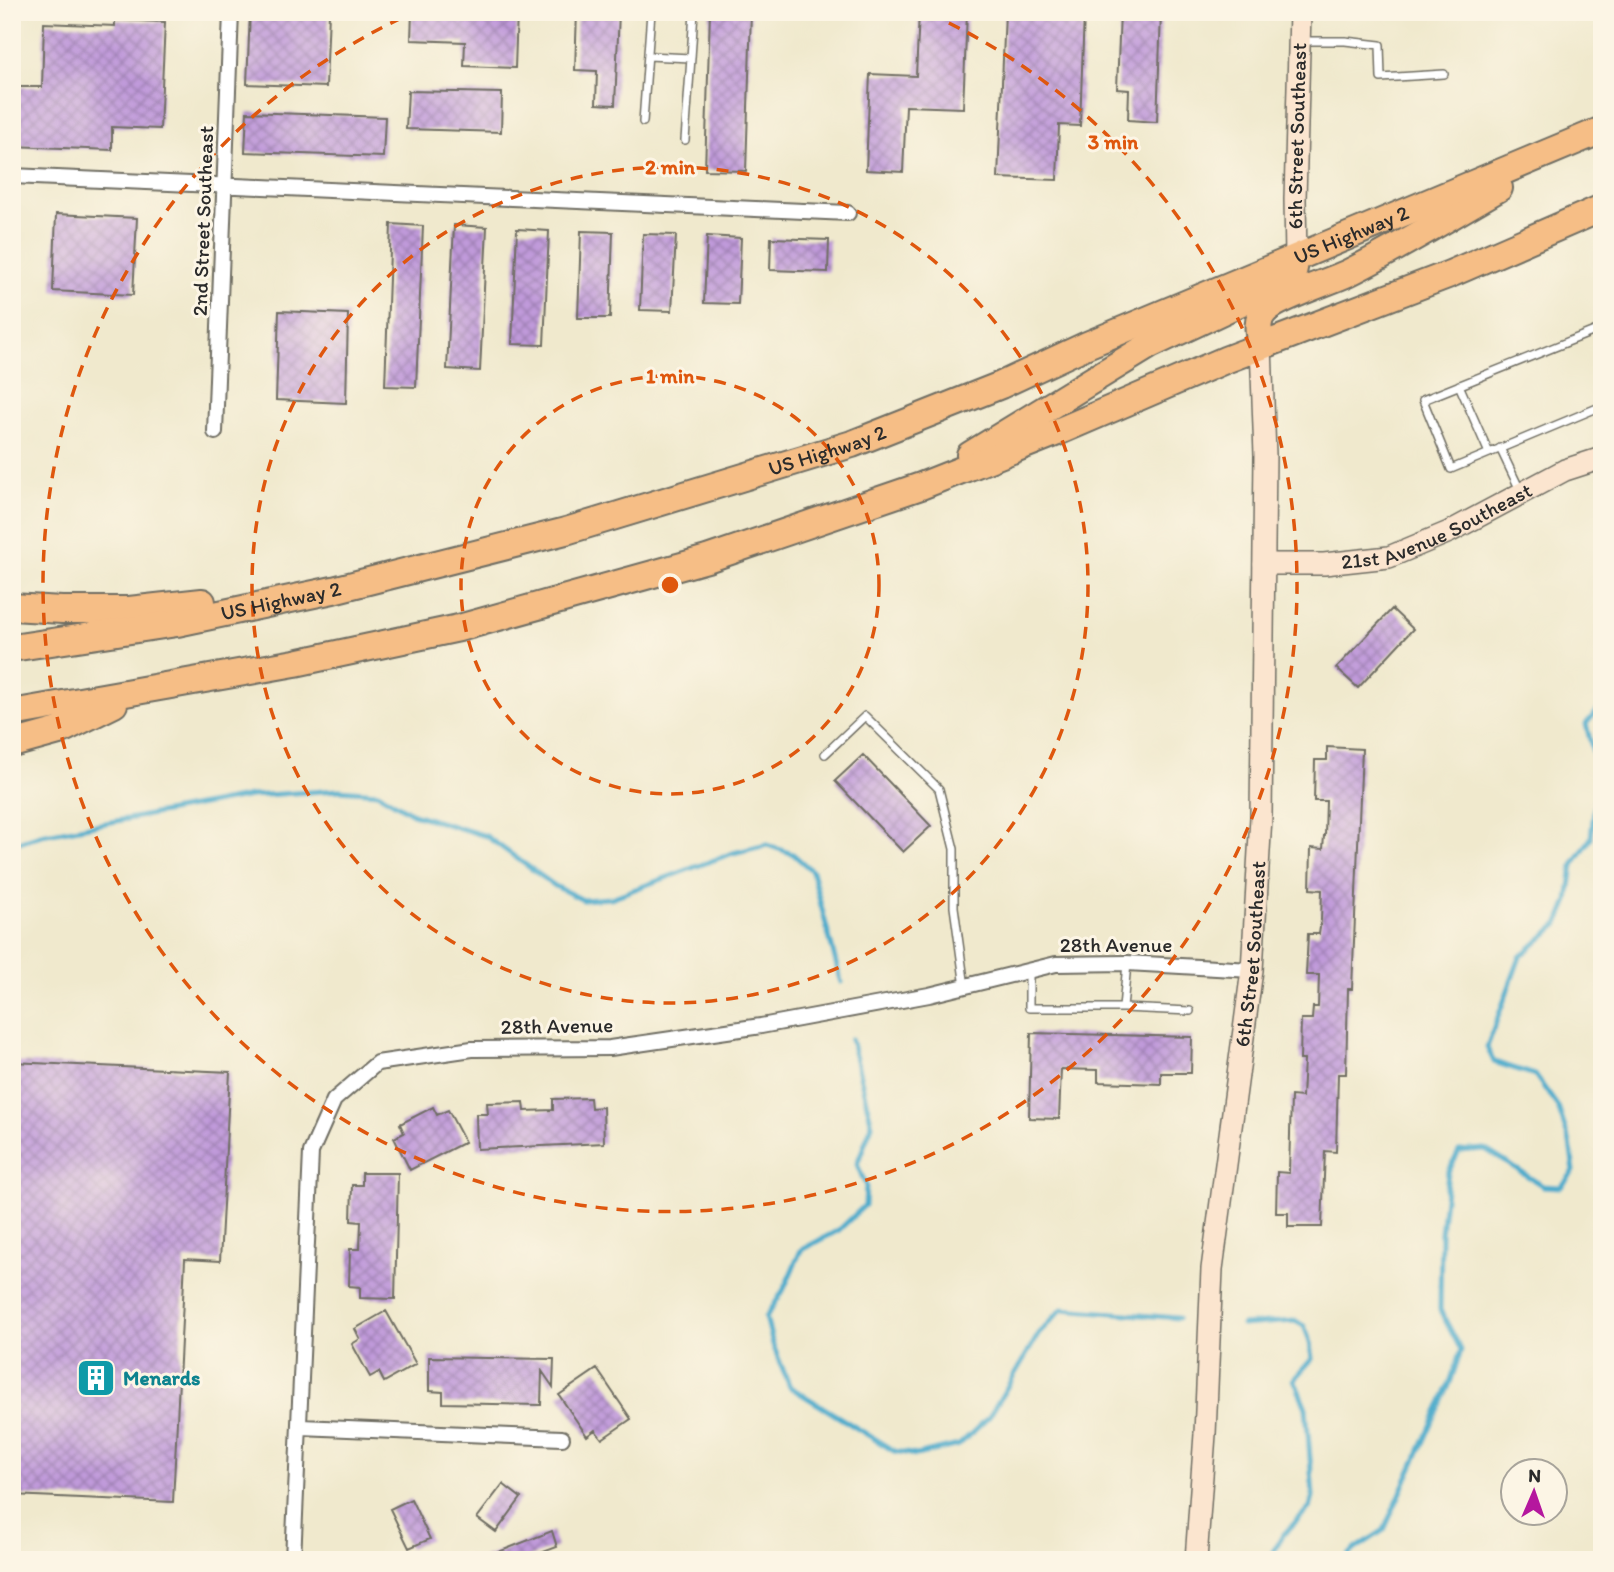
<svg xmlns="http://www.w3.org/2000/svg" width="1614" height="1572" viewBox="0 0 1614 1572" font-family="Itim,sans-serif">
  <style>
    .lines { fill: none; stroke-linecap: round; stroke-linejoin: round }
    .stream { stroke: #4daccc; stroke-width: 5 }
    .building { fill: url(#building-cross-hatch) }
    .lane-casing { stroke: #706e64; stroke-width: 10 }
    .street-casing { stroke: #706e64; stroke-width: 18 }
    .secondary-casing { stroke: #706e64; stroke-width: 24 }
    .highway-casing { stroke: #706e64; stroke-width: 30 }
    .lane { stroke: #fff; stroke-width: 7 }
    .street { stroke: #fff; stroke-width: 14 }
    .secondary { stroke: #fbe5cf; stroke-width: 21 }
    .highway { stroke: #f6be86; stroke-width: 26 }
    .ring { fill: none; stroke: #df570e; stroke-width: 3.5; stroke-dasharray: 12 9 }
    .labels { text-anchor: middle; stroke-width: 6; stroke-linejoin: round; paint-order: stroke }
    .street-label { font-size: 21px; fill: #2b2b2b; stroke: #fcf5e5 }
    .culture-label { font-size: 21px; font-weight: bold; fill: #0d838f; stroke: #fcf5e5; text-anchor: start }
    .centre { fill: #df570e; stroke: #fcf5e5; stroke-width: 3.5 }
    .ring-label { font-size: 21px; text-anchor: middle; font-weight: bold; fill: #df570e; stroke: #fcf5e5; stroke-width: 6; stroke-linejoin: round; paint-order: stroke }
  </style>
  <defs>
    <pattern id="building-cross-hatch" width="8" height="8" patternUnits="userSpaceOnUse" patternTransform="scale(1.75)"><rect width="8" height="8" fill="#c09ada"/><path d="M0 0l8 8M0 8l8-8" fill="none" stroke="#9c7eb1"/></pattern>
  </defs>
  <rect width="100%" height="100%" fill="#fcf5e5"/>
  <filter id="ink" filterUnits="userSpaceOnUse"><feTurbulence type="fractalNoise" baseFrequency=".0143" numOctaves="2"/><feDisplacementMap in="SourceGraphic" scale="14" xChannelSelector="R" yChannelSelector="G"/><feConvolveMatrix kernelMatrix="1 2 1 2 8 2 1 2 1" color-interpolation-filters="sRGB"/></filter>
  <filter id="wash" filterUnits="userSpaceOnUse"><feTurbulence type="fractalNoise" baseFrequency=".00686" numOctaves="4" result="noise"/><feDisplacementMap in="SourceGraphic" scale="28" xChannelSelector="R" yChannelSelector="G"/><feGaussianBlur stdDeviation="1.57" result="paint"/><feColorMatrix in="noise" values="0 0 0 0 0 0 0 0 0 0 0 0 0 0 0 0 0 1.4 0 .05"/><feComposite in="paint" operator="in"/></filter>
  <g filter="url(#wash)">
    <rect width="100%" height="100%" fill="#f0e9cd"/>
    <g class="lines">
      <path class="stream" d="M12 844 41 835 251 796 339 790 378 793 413 814 486 836 555 886 583 900 611 898 733 853 767 845 793 854 812 871 841 982
        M851 1039 872 1125 857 1164 866 1186 865 1205 839 1230 801 1250 783 1291 766 1317 773 1345 790 1387 894 1451 916 1455 959 1445 989 1417 1040 1332 1062 1309 1178 1318
        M1242 1325 1295 1321 1304 1326 1310 1341 1312 1359 1294 1379 1306 1408 1313 1496 1310 1507 1283 1535 1268 1560
        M1344 1560 1354 1550 1384 1530 1450 1383 1461 1350 1440 1310 1441 1232 1448 1173 1459 1151 1485 1149 1543 1186 1561 1187 1574 1171 1570 1143 1558 1107 1535 1075 1494 1062 1487 1047 1520 957 1558 924 1568 901 1573 865 1591 838 1598 772 1586 724 1602 705"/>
    </g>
    <g id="blocks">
      <path class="building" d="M250 12H329L326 87 247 84Z
        M412 12H517L515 68 464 66 465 42 411 40Z
        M577 12H619L615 105 596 104 597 71 575 70Z
        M710 12H751L746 171 705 170Z
        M919 12H967L963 108 906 106 903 172 866 170 870 74 916 76Z
        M1005 12H1084L1080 126 1059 125 1057 180 998 178Z
        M1120 12 1161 13 1157 122 1128 120 1129 90 1117 89Z
        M115 20 165 22 160 129 112 127V150L12 146V87H42L44 23 115 26Z
        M408 91 502 93 501 132 406 129Z
        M247 112 385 117 383 157 245 152Z
        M56 214 137 218 133 295 53 291Z
        M391 224 423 226 416 387 385 386Z
        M454 225 487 227 480 371 447 369Z
        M517 229 549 231 544 345 512 344Z
        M581 231 613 232 610 318H578Z
        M643 234 676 235 672 311 640 310Z
        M707 236 741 238 738 304 704 303Z
        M771 238 829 240 828 272 770 270Z
        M279 311 348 314 346 403 276 400Z
        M1392 609 1413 629 1358 688 1336 668Z
        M1327 747 1362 749 1352 989H1348L1346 1074H1338L1336 1152 1325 1151 1322 1227H1288V1213H1276L1277 1172 1289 1173 1291 1096 1302 1097 1304 1060H1300L1301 1019H1312L1313 1007H1318L1319 975H1306L1308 934H1319L1321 921 1322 890 1310 889 1311 848 1323 849 1324 836H1325L1326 801H1314L1315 760H1327Z
        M863 755 931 826 903 852 835 781Z
        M1031 1033 1192 1037 1191 1073H1161V1084L1098 1082V1070L1061 1069 1059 1119 1029 1118Z
        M12 1062 230 1072 220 1261 185 1259 173 1502 12 1495Z
        M590 1098 591 1108 603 1107 604 1143 477 1149 476 1114H488L487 1103 524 1102 525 1111 553 1110V1099Z
        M433 1107 437 1115 448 1110 465 1142 410 1170 394 1138 404 1133 400 1124Z
        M362 1173H398L395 1299 360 1298V1287L349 1286 350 1249H360L361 1222 351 1221 352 1185H362Z
        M386 1311 416 1364 384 1382 379 1372 370 1377 352 1344 360 1339 355 1329Z
        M429 1357 554 1359 553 1387 542 1371 541 1405 443 1403V1392L429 1391Z
        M597 1369 631 1419 602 1439 595 1430 587 1436 559 1395Z
        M503 1484 521 1498 496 1532 477 1518Z
        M411 1499 430 1539 409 1548 390 1509Z
        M552 1531 557 1547 522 1560H478Z"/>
    </g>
  </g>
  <g filter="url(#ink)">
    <use href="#blocks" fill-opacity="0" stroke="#706e64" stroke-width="2"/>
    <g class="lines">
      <g class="lane-casing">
        <path id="lane" d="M1303 41H1345L1380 45 1381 78 1444 74
          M648 56 691 58 694 12
          M643 122 651 12
          M685 140 691 58
          M1602 328 1423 400 1451 469 1602 406
          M1459 385 1489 453
          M1500 448 1520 490
          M825 754 865 716 939 789 954 849V907L965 987
          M1127 963 1123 1008 1190 1011
          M1029 971V1008H1123"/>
      </g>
      <g class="street-casing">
        <path id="street" d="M12 176 848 213
          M215 432 231 12
          M301 1427 562 1438
          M293 1560 311 1152 334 1100 377 1063 472 1049 610 1048 761 1026 929 995 1056 964 1127 963 1252 970"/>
      </g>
      <g class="secondary-casing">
        <g id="secondary">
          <path id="s1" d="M1296 258 1295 199 1300 12"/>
          <path id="s2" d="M1264 564H1324L1389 557 1449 532 1565 470 1602 458"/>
          <path id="s3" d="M1196 1560 1205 1434 1212 1269 1252 970 1261 817 1265 455 1261 346"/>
        </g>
      </g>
      <g class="highway-casing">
        <g id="highway">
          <path d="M1261 346C1259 334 1255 320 1265 311 1277 298 1329 282 1348 273 1400 247 1449 217 1499 188"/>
          <path d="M970 455 1150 345 1280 284 1293 273 1295 263"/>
          <path d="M12 607 62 610H129L202 602"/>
          <path id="s4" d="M12 648 177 623 333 590 566 531 852 444 1001 385 1087 345 1602 130"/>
          <path d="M12 713 295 663 459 628 707 559 921 486 1055 433 1225 360 1450 274 1602 208"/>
          <path d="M12 744 59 731 114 704"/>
        </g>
      </g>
      <use href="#lane" class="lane"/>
      <use href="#street" class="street"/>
      <use href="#secondary" class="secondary"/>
      <use href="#highway" class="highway"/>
    </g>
  </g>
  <g class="ring">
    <circle cx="670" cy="585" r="209"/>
    <circle cx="670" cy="585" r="418"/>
    <path d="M930 14A627 627 0 1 1 410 14"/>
  </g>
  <defs>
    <g id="building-square" transform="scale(2.0125)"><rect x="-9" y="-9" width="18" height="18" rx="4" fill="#0f9aa8" stroke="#fcf5e5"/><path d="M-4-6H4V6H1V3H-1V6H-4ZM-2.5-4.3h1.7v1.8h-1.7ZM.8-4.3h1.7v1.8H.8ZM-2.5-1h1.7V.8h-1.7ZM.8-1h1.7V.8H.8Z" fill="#fff"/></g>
  </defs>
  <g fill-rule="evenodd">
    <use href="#building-square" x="96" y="1378"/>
  </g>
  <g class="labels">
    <g class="street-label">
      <text dy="7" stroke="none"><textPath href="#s1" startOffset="122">6th Street Southeast</textPath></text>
      <text transform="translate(203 221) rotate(-88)" y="7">2nd Street Southeast</text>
      <text dy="7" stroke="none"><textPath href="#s4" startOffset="1407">US Highway 2</textPath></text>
      <text dy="7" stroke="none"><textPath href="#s4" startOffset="840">US Highway 2</textPath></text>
      <text dy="7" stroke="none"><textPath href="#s2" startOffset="180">21st Avenue Southeast</textPath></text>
      <text dy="7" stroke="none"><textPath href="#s4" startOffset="273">US Highway 2</textPath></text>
      <text x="1116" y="952">28th Avenue</text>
      <text dy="7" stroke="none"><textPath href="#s3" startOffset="609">6th Street Southeast</textPath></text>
      <text transform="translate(557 1026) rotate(-1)" y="7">28th Avenue</text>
    </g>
    <g class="culture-label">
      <text x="123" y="1385">Menards</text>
    </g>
  </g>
  <circle cx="670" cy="585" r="10" class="centre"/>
  <g class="ring-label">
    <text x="1113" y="149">3 min</text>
    <text x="670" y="174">2 min</text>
    <text x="670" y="383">1 min</text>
  </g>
  <rect width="1614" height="1572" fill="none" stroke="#fcf5e5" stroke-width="42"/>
  <g transform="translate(1534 1492) rotate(2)"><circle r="33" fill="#fcf5e5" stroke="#a8a49b" stroke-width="2"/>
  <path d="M0-5L12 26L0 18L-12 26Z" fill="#b5179e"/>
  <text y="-10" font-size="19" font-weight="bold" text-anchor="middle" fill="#2b2b2b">N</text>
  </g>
</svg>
